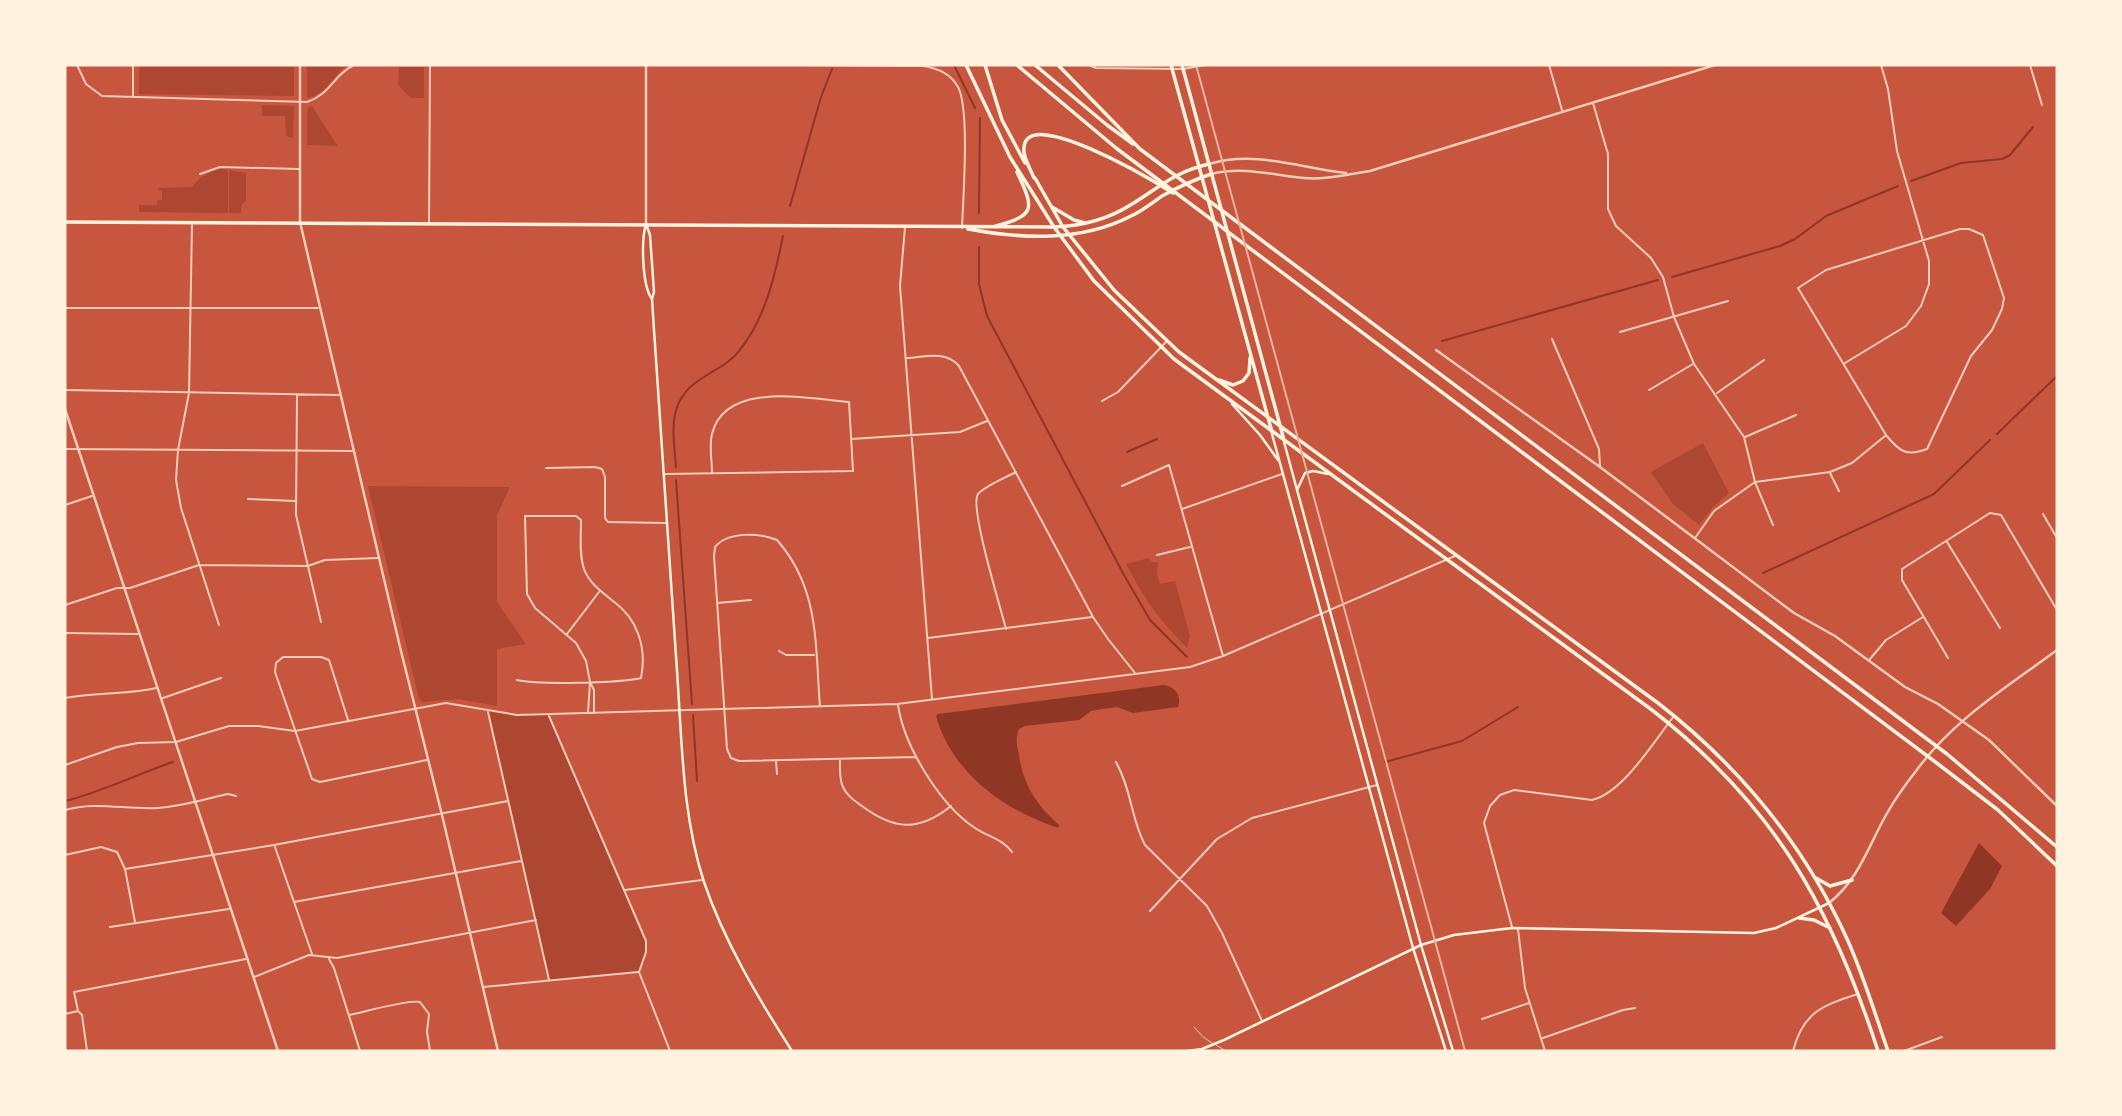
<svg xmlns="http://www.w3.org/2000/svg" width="2122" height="1116" viewBox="0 0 2122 1116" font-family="'Alegreya Sans',sans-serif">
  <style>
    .green { fill: #ae4732 }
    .water { fill: #8f3625 }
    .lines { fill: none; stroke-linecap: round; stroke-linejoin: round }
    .stream { stroke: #8f3625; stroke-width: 2 }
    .service { stroke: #f1ccb7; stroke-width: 1 }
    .pedestrian { stroke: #f1ccb7; stroke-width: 2 }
    .minor { stroke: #f1ccb7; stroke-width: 2 }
    .tertiary { stroke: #f1ccb7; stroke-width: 2.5 }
    .secondary { stroke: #fff3e0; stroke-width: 2.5 }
    .primary { stroke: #fff3e0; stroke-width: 3.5 }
    .motorway { stroke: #fff3e0; stroke-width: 3.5 }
    .rail { stroke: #e9b49f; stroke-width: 2 }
  </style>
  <rect width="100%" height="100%" fill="#c8553d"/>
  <path class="green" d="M139 65H294V96L139 94Z
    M307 65H347C332 76 328 94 307 98Z
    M399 67H424V98H411L398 85Z
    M262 105 294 106 293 138 286 136 285 116H262Z
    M312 106 337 145V146L307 145V112L309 107Z
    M222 169 227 170 228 172V213L139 212V205H157L158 200H162V191L158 190V188L193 187C196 179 211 170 222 169Z
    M229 170 246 173V200L241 206V213H229Z
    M1703 443 1729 493 1713 507 1699 525 1673 504 1651 472Z
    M368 486 510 487 497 515V602L526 644 497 649V706L458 699 423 702 419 699Z
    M1149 558 1152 562H1158L1157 574 1160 584 1175 581 1190 636 1187 648C1158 618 1145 600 1126 564Z
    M487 709 517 715H548L646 941V952L639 972 549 980 547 977Z"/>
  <path class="water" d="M1164 685C1175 687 1182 695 1178 707L1133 713 1117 707 1102 709 1091 711 1079 720 1025 726 1019 729C1015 739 1017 745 1019 755 1023 785 1037 806 1059 825L1058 828C1004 810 952 773 936 716L938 714Z
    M1979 843 2002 866 1990 889 1956 926 1941 913Z"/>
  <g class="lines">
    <path class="stream" d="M954 65 975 108
      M1911 181 1961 163 2002 159 2010 155 2033 127
      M790 206 821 97 832 69
      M979 213 980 118
      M979 247V284L987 316 1124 575 1150 620 1187 657
      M1672 277 1780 246 1795 239 1826 216 1898 186
      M1442 341 1658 280
      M1997 434 2057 376
      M1127 452 1157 439
      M676 467C673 430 666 399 704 377 716 369 730 363 739 351 765 319 775 276 783 236
      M676 480 692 704
      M1763 573 1934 494 1990 440
      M693 715 697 781
      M1385 762 1462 741 1518 707
      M65 801C102 792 137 774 173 762
      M1216 1051H1217"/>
    <path class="service" d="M1194 1027 1203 1037 1212 1043
      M1216 1045 1226 1051"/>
    <path class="pedestrian" d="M200 174 220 167 299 169"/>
    <path class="minor" d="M77 65 86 84 102 96 307 102C331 94 333 75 354 65
      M793 65 923 66C937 68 951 74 958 87 970 109 963 200 962 228
      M1089 65 1096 68 1183 69 1205 65
      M1549 65 1562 110
      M2030 65 2042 105
      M133 97V65
      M1593 103 1608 154V209L1616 226 1651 258 1663 277 1674 317 1694 364 1744 437 1755 482 1773 525
      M429 222 430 65
      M192 224 189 393 178 450 176 480 181 508 219 625
      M905 227 900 286 932 699
      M1960 229H1969L1983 235 2004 298 2002 309 1992 330 1971 356 1927 449C1906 457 1899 451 1886 435L1798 288 1826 270Z
      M65 308H318
      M1620 332 1728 301
      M1552 339 1599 449 1600 466
      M907 358C924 357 946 350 959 366L1093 617 1108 639 1135 673
      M1845 363 1906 326 1921 306 1929 284V261L1897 151 1888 89 1881 65
      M65 390 339 395
      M1649 390 1693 364
      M1717 393 1764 360
      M297 395 296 515 321 622
      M1102 401 1118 392 1166 342
      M1745 437 1796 415
      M851 439 960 432 987 421
      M65 449 352 451
      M546 468 595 467 602 469 605 477V518L608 522 666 523
      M1830 473 1839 491
      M665 474 853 471 849 402C810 399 725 380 712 434 709 446 712 460 712 472
      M1122 486 1169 465 1223 656
      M248 499 295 501
      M65 505 92 496
      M1182 509 1282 474
      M2043 514 2057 538
      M1695 538 1714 511 1755 482 1830 472 1852 463 1885 436
      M1947 542 2000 628
      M1157 555 1190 547
      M717 603 751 600
      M65 605 117 588H130L199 565 308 566 325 560 378 558
      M1006 629C1001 609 969 506 978 494 986 485 1005 478 1016 472
      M65 633 138 634
      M567 634 599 592
      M928 638 1092 617
      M779 651 786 655H814
      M1948 658 1902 580V569L1990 513 2001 515 2057 610
      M1870 659 1886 640 1923 617
      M517 680C539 685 619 683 641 678 647 648 638 619 613 601 602 592 589 583 584 569 579 554 581 536 581 520L576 516H525L527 594 535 608 576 643 586 661 590 682
      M65 698C95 692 126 695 156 688
      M163 698 221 678
      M898 705C904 746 940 805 975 828 988 837 1003 839 1012 852
      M820 707C815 645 820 589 777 540 759 533 728 531 715 547L714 556 727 749 731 758 739 761 916 757
      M488 712 549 980
      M588 713 590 682 594 690V713
      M549 716 646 941V952L639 972 670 1051
      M348 720 329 660 321 657H283L276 663 275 672 312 779 320 782 427 760
      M840 760C840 769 839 779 843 787 847 796 855 801 862 806 894 830 919 832 951 806
      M776 761 777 774
      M1116 762C1132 791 1131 819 1145 845L1207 906 1222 933 1262 1021
      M65 765 117 747 138 743 176 742 229 726H258L295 731 446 703 517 715 897 704 1190 667 1223 656 1455 556
      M65 810C96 801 126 810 158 808 182 806 205 799 228 794L236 796
      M275 847 312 954
      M65 855 101 847 117 852 125 869 274 845 508 801
      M125 869 135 922
      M625 890 702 880
      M294 902 521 861
      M1150 911 1217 839 1252 818 1377 785
      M110 927 229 909
      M1512 927 1484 823 1490 806 1500 795 1514 790 1592 800C1623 793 1654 741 1674 716
      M1518 929 1525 988 1545 1051
      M329 959 334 968 360 1051
      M254 977 309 955 337 958 536 920
      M483 987 638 972
      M79 1012 82 1015 87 1051
      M65 1014 78 1011 74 992 246 959
      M349 1015C364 1012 410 999 420 1002L429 1014 427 1032 430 1051
      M1482 1019 1529 1003
      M1543 1038 1623 1010 1635 1008
      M1793 1051C1803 1012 1823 1005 1858 994
      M1904 1051 1942 1037"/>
    <path class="tertiary" d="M300 65V222L400 647 442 815 498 1051
      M646 65V224
      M1209 164C1255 150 1300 168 1346 173
      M1211 174C1244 166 1272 175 1304 178 1326 180 1348 174 1370 171L1715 65
      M1436 350 1600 467 1794 613 1835 636 1905 687 1938 704 1989 740 2057 806
      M65 409 278 1051
      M1829 903C1859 879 1868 847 1886 815 1895 799 1905 785 1916 771 1953 720 2007 687 2057 650"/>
    <path class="secondary" d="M646 224 650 235 654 292 652 299 653 315C662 434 669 553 677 671 682 741 682 815 704 882 724 941 758 998 792 1051
      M646 224C641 240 642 286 652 299
      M1232 404 1260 435 1278 460
      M1272 434 1413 948 1446 1051
      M1284 442 1421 945 1453 1051
      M1297 490 1305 473 1313 471 1328 474
      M1187 1051 1202 1049 1224 1040 1421 945 1454 935 1512 928 1754 933 1776 928 1829 903"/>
    <path class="primary" d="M1171 65 1272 432
      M1182 65 1284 440
      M65 222 1054 227C1082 226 1109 219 1132 204 1160 187 1174 172 1209 164
      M1054 227 1094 281 1174 359 1652 710C1774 805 1831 906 1878 1051
      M1063 227 1114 290 1179 352 1658 703C1739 766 1805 846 1848 941 1864 977 1875 1014 1888 1051
      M968 229C1022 239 1081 242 1131 216 1142 211 1152 203 1162 196 1178 187 1194 180 1211 174
      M1219 380 1233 385 1243 381 1249 373 1250 358
      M1816 878 1830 886 1852 880
      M1799 918 1814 920 1830 928"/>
    <path class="motorway" d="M966 65 1010 157 1054 227
      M985 65 1002 120 1025 163
      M1017 65 1116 148 1938 764 1998 810 2057 866
      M1035 65 1107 125 1133 144
      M1058 65 1140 149 1947 754 2057 847
      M1034 178C1031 170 1025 161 1024 152 1019 99 1157 183 1173 193
      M1035 178 1063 227
      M1052 207 1074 220 1085 223
      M996 226C1038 215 1033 207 1017 172"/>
    <path class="rail" d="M1196 65 1465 1051"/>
  </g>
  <rect width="2122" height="1116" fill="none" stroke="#fff3e0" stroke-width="133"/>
</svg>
